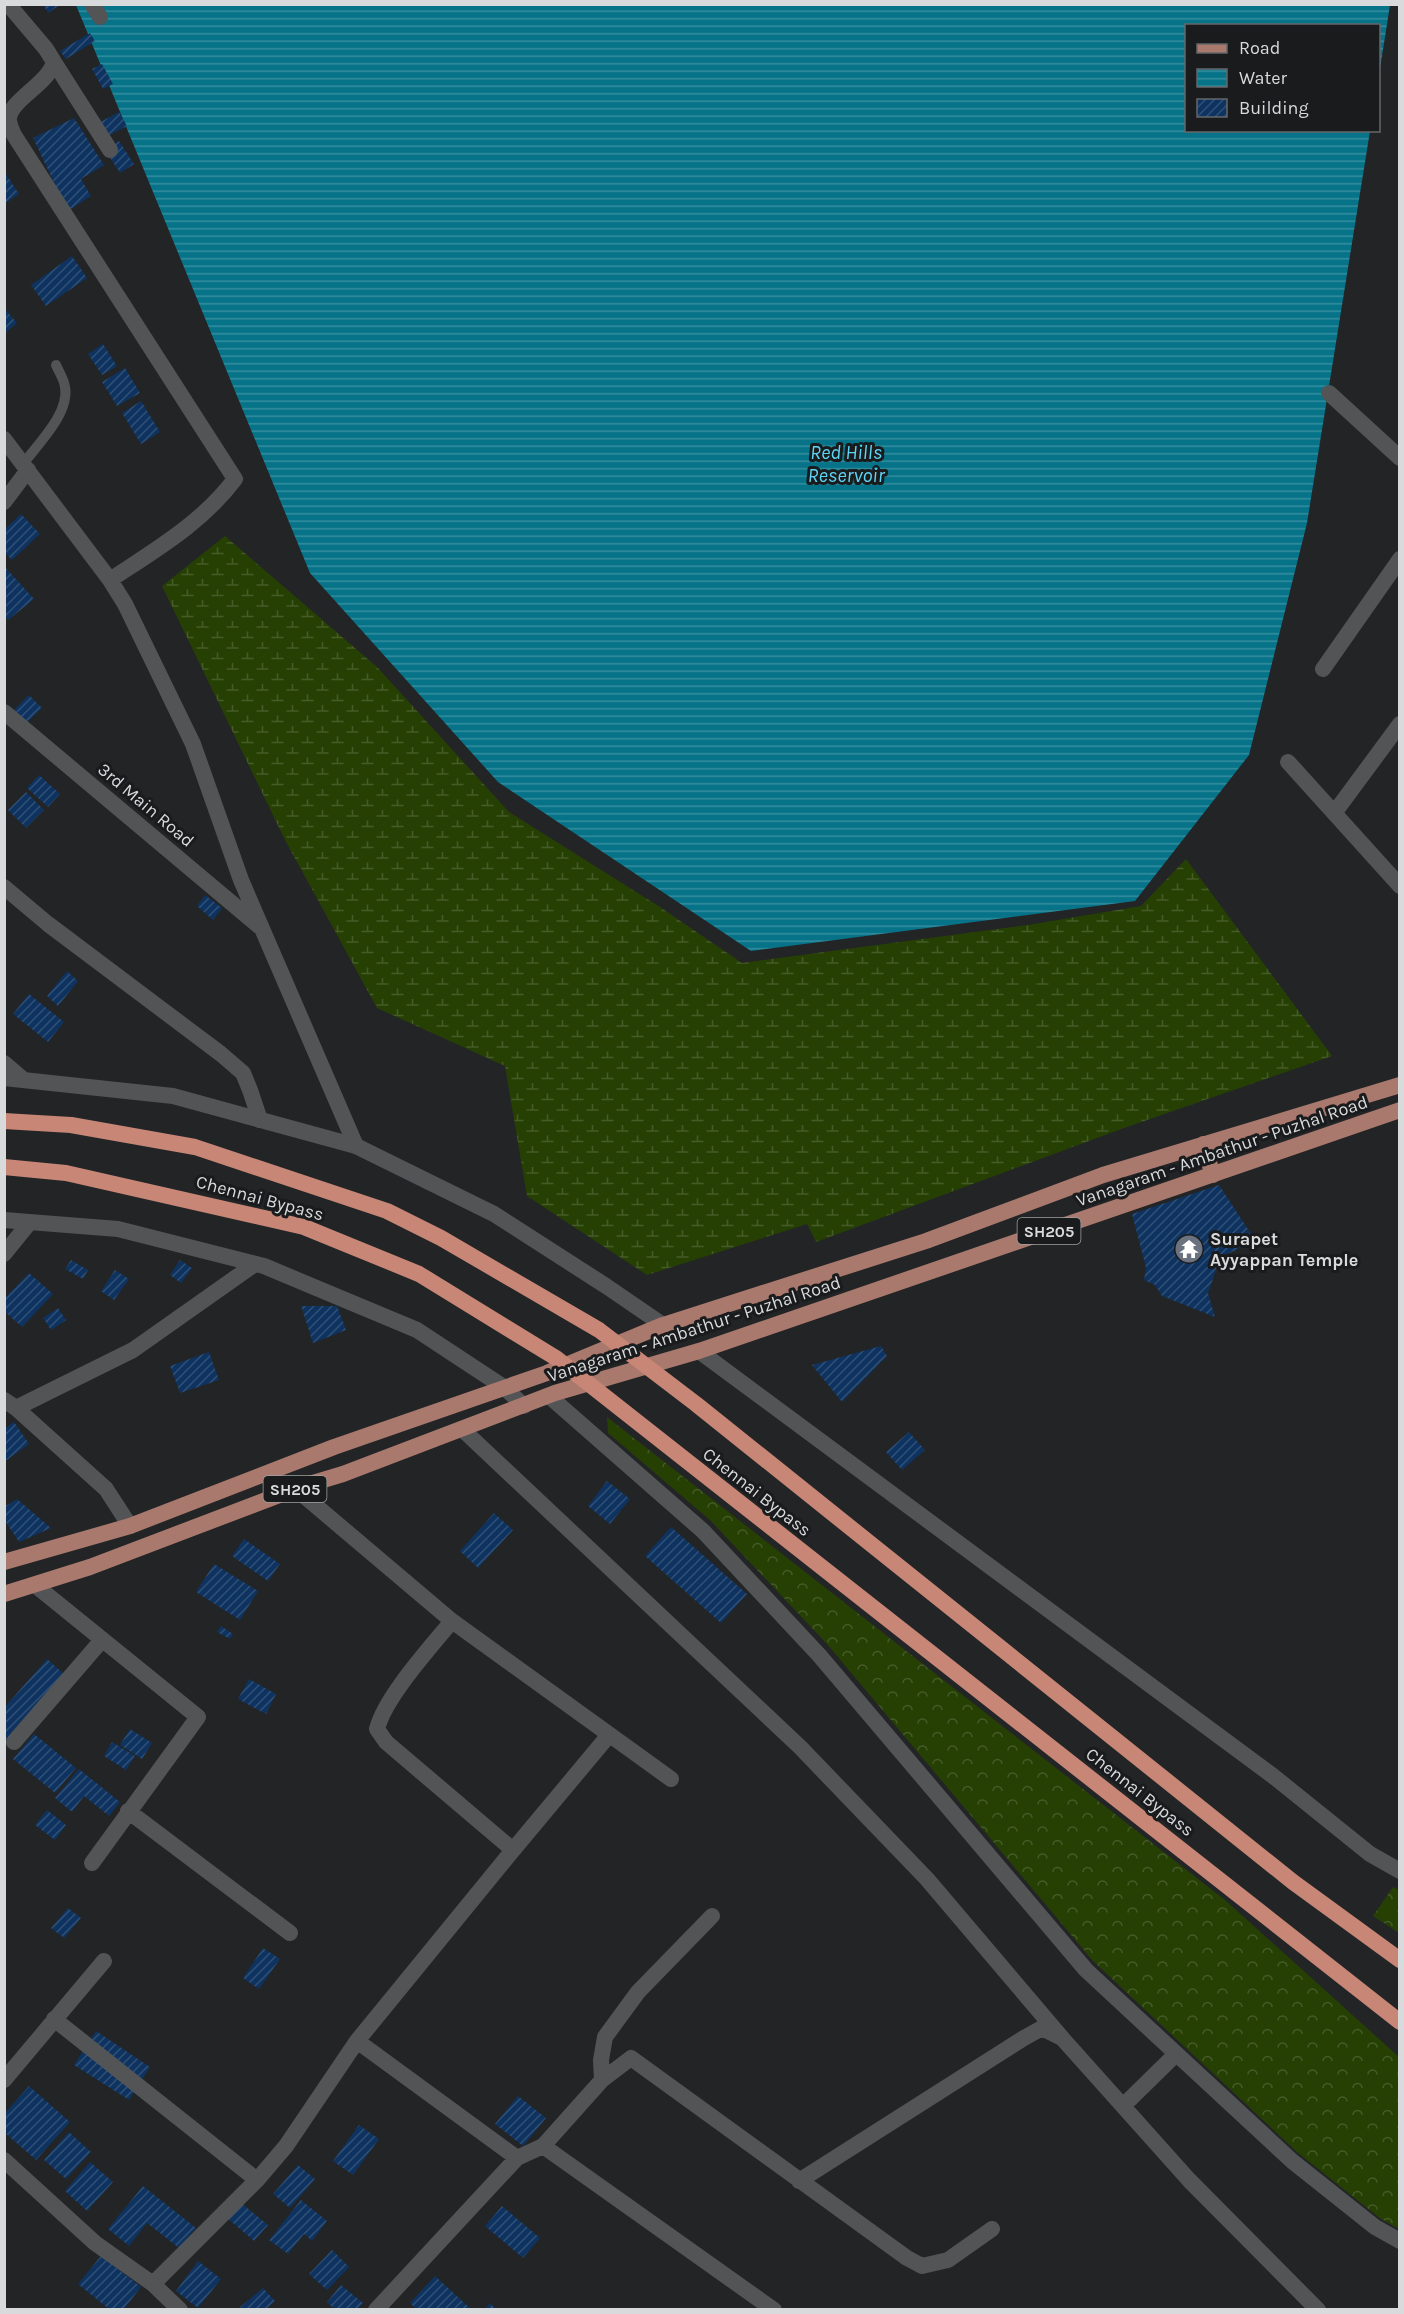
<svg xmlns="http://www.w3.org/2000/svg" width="1404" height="2314" viewBox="0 0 1404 2314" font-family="Karla,sans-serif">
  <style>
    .forest { fill: url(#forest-crowns) }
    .wetland { fill: url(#wetland-marsh) }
    .water { fill: url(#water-rules) }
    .building { fill: url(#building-hatch) }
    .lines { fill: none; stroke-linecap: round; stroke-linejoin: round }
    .service { stroke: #525456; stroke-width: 10 }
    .minor { stroke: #525456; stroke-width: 16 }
    .tertiary { stroke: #525456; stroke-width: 16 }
    .primary { stroke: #aa796e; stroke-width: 16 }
    .trunk { stroke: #c78676; stroke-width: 16 }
    .labels { text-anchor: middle; stroke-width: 6; stroke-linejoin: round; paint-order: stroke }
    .shield { fill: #191b1d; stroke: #9fa1a3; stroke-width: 1.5 }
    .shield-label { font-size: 16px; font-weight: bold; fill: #d9dadc }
    .street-label { font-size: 18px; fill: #d9dadc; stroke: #191b1d }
    .poi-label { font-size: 18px; font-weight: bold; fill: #d9dadc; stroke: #191b1d; text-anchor: start }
    .water-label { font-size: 20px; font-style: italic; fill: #5ed5f5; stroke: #191b1d }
  </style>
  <defs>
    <pattern id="forest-crowns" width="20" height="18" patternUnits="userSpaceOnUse" patternTransform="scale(1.5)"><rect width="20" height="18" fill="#264004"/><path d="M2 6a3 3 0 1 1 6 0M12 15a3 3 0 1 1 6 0" fill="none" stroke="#455b28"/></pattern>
    <pattern id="wetland-marsh" width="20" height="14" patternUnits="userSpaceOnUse" patternTransform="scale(1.5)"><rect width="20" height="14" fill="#264004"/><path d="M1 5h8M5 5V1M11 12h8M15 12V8" fill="none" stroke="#455b28"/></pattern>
    <pattern id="water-rules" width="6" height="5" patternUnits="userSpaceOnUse" patternTransform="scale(1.5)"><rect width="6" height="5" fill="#067389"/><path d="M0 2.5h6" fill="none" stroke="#368d9e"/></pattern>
    <pattern id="building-hatch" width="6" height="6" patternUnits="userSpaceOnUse" patternTransform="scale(1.5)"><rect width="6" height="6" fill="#0e3360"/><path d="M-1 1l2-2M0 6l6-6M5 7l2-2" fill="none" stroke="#305076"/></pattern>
  </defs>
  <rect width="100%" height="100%" fill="#222426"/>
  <path class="forest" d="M607 1417 1225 1900 1399 2057V2229L1381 2219 1297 2152 1093 1961 827 1644 710 1520 608 1433Z
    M1393 1887 1399 1890V1933L1373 1916Z"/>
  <path class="wetland" d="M225 536 377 667 509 812 660 907 742 963 1028 925 1141 906 1186 859 1332 1056 1124 1128 816 1242 807 1224 647 1275 527 1196 505 1066 377 1008 285 840 162 586Z"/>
  <path class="water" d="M76 5H1390L1379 75 1378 26H1186V130L1370 131 1307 523 1249 755 1135 901 751 951 498 782 310 573Z"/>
  <path class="building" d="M43 4H61L48 13Z
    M90 33 95 41 66 59 60 51Z
    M102 64 113 84 103 89 92 69Z
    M119 112 127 126 98 141 91 127Z
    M74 118 104 165 81 179 91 196 69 210 59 193 33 138Z
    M119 141 134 164 120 173 105 150Z
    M6 174 19 194 4 204V175Z
    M72 256 87 278 46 306 31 285Z
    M4 308 17 323 4 334Z
    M103 344 117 366 102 375 88 354Z
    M125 368 140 393 117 406 102 382Z
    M141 401 160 432 141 444 122 413Z
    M21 514 40 534 12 560 4 552V530Z
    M4 566 34 599 8 620 4 616Z
    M29 695 42 708 19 730 7 717Z
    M39 775 60 794 48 807 27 788Z
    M26 792 44 810 26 828 8 810Z
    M205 895 222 908 213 920 197 906Z
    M67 971 78 981 58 1006 47 996Z
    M29 994 64 1022 48 1042 13 1014Z
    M1219 1185 1255 1240 1220 1258 1208 1293 1215 1317 1162 1296 1155 1285 1144 1280 1146 1268 1132 1214Z
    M71 1260 88 1270 83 1279 65 1269Z
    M180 1260 192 1268 181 1283 170 1275Z
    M115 1270 129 1279 114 1300 101 1291Z
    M29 1273 53 1294 22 1327 4 1311V1299Z
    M301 1306H337L346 1330 313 1343Z
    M58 1308 66 1320 51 1330 43 1318Z
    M881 1346 887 1356 842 1402 812 1365Z
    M209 1352 219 1380 180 1393 170 1366Z
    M14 1422 29 1444 4 1462V1429Z
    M909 1432 925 1450 902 1470 886 1452Z
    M607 1481 630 1499 610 1524 588 1506Z
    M17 1499 51 1528 19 1542 4 1519V1507Z
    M494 1513 513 1530 478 1568 460 1551Z
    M671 1527 747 1594 721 1623 645 1556Z
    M244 1539 280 1564 268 1581 232 1556Z
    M214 1564 258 1591 240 1620 196 1592Z
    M221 1626 233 1634 230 1639 217 1632Z
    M47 1659 64 1674 4 1742V1708Z
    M249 1679 276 1694 266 1714 238 1699Z
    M130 1729 152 1743 142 1759 120 1745Z
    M34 1734 76 1768 55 1793 13 1759Z
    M112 1742 135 1756 126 1770 104 1756Z
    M79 1769 120 1802 109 1816 84 1796 72 1812 55 1798Z
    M47 1810 66 1825 55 1840 35 1825Z
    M68 1908 81 1918 64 1938 51 1928Z
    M263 1948 280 1959 259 1989 243 1978Z
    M96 2031 150 2067 129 2100 74 2065Z
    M29 2086 70 2122 36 2160 4 2132V2114Z
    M518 2096 546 2118 523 2146 495 2124Z
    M359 2125 379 2139 353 2175 333 2161Z
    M69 2132 91 2152 66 2179 44 2160Z
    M90 2162 113 2182 87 2211 65 2191Z
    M298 2165 315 2179 290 2208 273 2194Z
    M143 2186 196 2228 179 2248 147 2223 129 2246 108 2229Z
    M301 2200 327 2221 312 2241 304 2234 288 2254 269 2240Z
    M240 2202 268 2225 254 2241 227 2218Z
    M502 2206 540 2238 523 2258 485 2226Z
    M332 2250 349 2267 327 2290 309 2274Z
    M101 2256 141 2287 123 2310H110L78 2284Z
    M198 2261 221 2279 198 2308 176 2291Z
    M435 2276 472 2310H417L410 2303Z
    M341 2285 363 2303 357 2310H335L327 2302Z
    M263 2288 275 2301 265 2310H242L240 2307Z
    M490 2303 497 2310H484Z"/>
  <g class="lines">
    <path class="service" d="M23 464C38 444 70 413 65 387 64 379 59 372 56 365"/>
    <path class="minor" d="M8 4 46 49 54 62C48 85 7 101 9 121 10 126 12 131 14 135L235 479C202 523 155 550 110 580
      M92 4 100 17
      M54 62 110 150
      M1329 393 1400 458
      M4 439 110 580 125 604 193 744 241 880 356 1146
      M4 502 28 470
      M1323 669 1400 559
      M4 712 259 926
      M1288 762 1400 886
      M1335 812 1400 724
      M4 887 48 924 221 1054 243 1073 250 1090 260 1120
      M4 1063 24 1080
      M4 1254 30 1222
      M4 1400 16 1408 106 1489 130 1526
      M16 1408 133 1350 255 1264
      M462 1429 800 1747 927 1879 1062 2038
      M35 1585 198 1717 92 1863
      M452 1621 671 1779
      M14 1742 102 1640
      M128 1811 290 1933
      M513 1850 609 1735
      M54 2019 257 2180
      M357 2041 517 2158
      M4 2080 104 1961
      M602 2080 601 2060 605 2037 638 1992 712 1916
      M1123 2106 1176 2054
      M543 2146 774 2310
      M4 2160 95 2243 153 2284 180 2310
      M799 2181 1024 2038 1042 2028 1062 2038 1189 2180 1318 2310
      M153 2284 257 2180 286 2146 357 2041 513 1850 386 1742 377 1729C385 1697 430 1648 452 1621L296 1489
      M376 2310 517 2158 543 2146 602 2080 631 2058 907 2258 922 2266 948 2260 992 2229"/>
    <path class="tertiary" d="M4 1078 173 1096 356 1146 494 1214 606 1286 663 1325
      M4 1220 118 1229 264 1266 417 1330 505 1388 524 1406
      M699 1351 1273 1776 1370 1854 1400 1871
      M549 1396 703 1531 819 1655 1086 1970 1292 2161 1375 2227 1400 2241"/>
    <path class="primary" d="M1203 1144 1213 1175
      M4 1562 130 1526 334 1447 547 1373 663 1325 926 1241 1103 1175 1400 1085
      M4 1594 90 1567 303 1486 343 1474 555 1393 699 1351 1400 1110"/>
    <path class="trunk" d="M4 1121 71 1125 195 1147 387 1211 441 1238 599 1330 696 1404 1293 1882 1400 1960
      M4 1167 66 1173 304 1227 419 1274 556 1358 1400 2022"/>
  </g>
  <defs>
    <g id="temple-disc" transform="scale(1.5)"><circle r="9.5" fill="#6b7280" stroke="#191b1d"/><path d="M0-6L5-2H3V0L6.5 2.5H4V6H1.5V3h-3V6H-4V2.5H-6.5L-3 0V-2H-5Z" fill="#fff"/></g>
  </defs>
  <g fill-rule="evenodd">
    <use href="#temple-disc" x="1189" y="1249"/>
  </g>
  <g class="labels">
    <g class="shield">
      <rect x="1017.5" y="1218" width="63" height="26" rx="4.5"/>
      <rect x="263.5" y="1476" width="63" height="26" rx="4.5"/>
    </g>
    <g class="shield-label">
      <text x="1049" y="1237">SH205</text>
      <text x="295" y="1495">SH205</text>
    </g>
    <g class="street-label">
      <text transform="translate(146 805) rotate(40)" y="6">3rd Main Road</text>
      <text transform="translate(1222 1151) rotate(-19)" y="6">Vanagaram - Ambathur - Puzhal Road</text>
      <text transform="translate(260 1198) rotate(15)" y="6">Chennai Bypass</text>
      <text transform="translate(694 1329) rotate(-18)" y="6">Vanagaram - Ambathur - Puzhal Road</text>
      <text transform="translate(757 1492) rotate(38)" y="6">Chennai Bypass</text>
      <text transform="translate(1140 1792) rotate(38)" y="6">Chennai Bypass</text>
    </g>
    <g class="poi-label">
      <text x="1210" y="1245">Surapet<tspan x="1210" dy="21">Ayyappan Temple</tspan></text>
    </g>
    <g class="water-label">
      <text x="846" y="459">Red Hills<tspan x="846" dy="23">Reservoir</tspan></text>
    </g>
  </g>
  <rect width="1404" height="2314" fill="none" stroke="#d9dadc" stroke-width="12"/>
  <rect x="1185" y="24" width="195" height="108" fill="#191b1d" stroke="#666769" stroke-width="1.5"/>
  <rect x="1197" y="44" width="30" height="9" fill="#aa796e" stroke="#666769" stroke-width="1.5"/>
  <text x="1239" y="54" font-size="18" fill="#d9dadc">Road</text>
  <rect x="1197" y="69" width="30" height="18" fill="url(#water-rules)" stroke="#666769" stroke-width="1.5"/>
  <text x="1239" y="84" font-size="18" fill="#d9dadc">Water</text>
  <rect x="1197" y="99" width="30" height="18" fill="url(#building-hatch)" stroke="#666769" stroke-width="1.5"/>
  <text x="1239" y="114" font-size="18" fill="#d9dadc">Building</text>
</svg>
